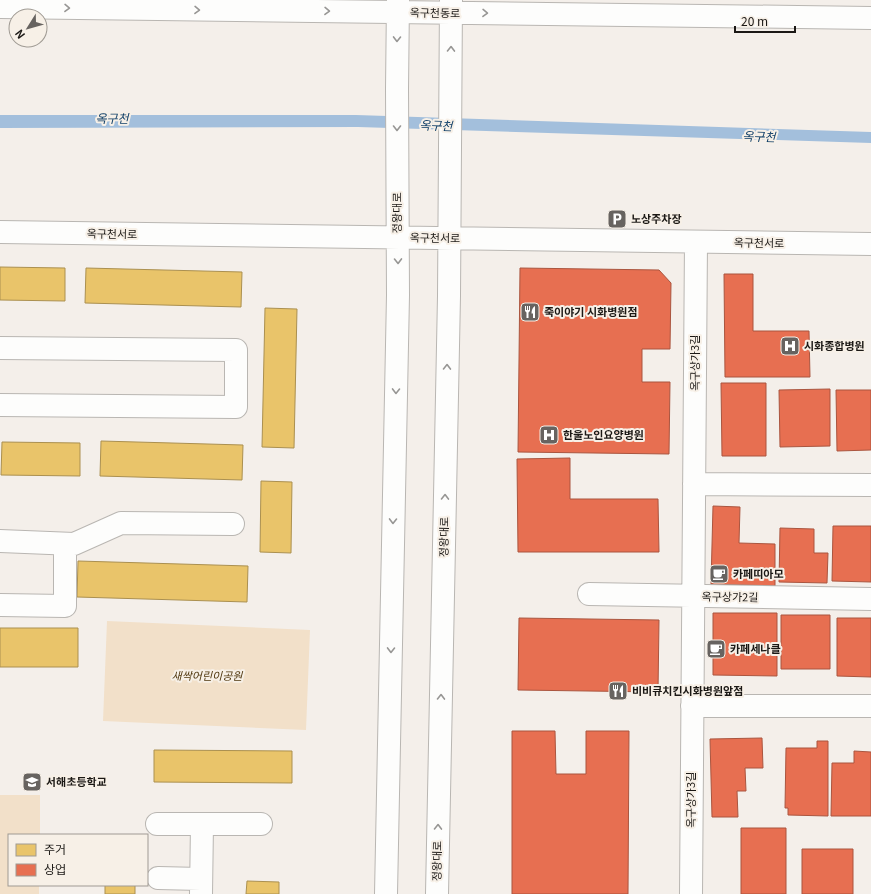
<svg xmlns="http://www.w3.org/2000/svg" width="871" height="894" viewBox="0 0 871 894" font-family="Georgia,'Noto Sans KR',serif">
  <style>
    .green { fill: #f2e0c9 }
    .water { fill: #a3bfdc }
    .homes { fill: #e9c46a; stroke: #ab9050 }
    .shops { fill: #e76f51; stroke: #aa553f }
    .lines { fill: none; stroke-linecap: round; stroke-linejoin: round }
    .minor-casing { stroke: #b9b6b2; stroke-width: 24 }
    .minor { stroke: #fdfdfc; stroke-width: 22 }
    .oneway { stroke: #979694 }
    .labels { text-anchor: middle; stroke-width: 4; stroke-linejoin: round; paint-order: stroke }
    .street-label { font-size: 11px; fill: #1b1815; stroke: #f7f0e7 }
    .poi-label { font-size: 11px; font-weight: bold; fill: #1b1815; stroke: #f7f0e7; text-anchor: start }
    .park-label { font-size: 11px; font-style: italic; fill: #4f360d; stroke: #f7f0e7 }
    .water-label { font-size: 12px; font-style: italic; fill: #103f68; stroke: #f7f0e7 }
  </style>
  <rect width="100%" height="100%" fill="#f4efea"/>
  <path class="green" d="M107 621 310 630 306 730 103 721Z
    M0 795H40V835H9V885H39V894H0Z"/>
  <path class="water" d="M0 115H356L871 132V143L358 127 0 128Z"/>
  <path class="homes" d="M0 267 65 268V301L0 300Z
    M86 268 242 272 241 307 85 303Z
    M265 308 297 309 294 448 262 447Z
    M101 441 243 445 242 480 100 476Z
    M2 442 80 443V476L1 475Z
    M261 481 292 482 291 553 260 552Z
    M78 561 248 566 247 602 77 597Z
    M0 628H78V667H0Z
    M154 750 292 751V783L154 782Z
    M247 881 279 882V894H246Z
    M105 885H135V894H105Z"/>
  <path class="shops" d="M520 268 659 270 671 283 670 349H642V382H670L669 454 518 452Z
    M724 274H753V331H809L810 377H725Z
    M721 383H766V456H722Z
    M830 389V446L780 447 779 390Z
    M836 390H871V450L837 451Z
    M570 458V499H658L659 552H518L517 459Z
    M713 506 740 507 739 543 775 544V586L711 584Z
    M833 526H871V582L832 581Z
    M780 528 814 529V553H828L827 583 779 582Z
    M713 613H777V676L713 675Z
    M781 615H830V669H781Z
    M519 618 659 620 658 692 518 690Z
    M837 618H871V677L837 676Z
    M512 731H555L556 774H586V731H629L628 894H512Z
    M762 738 763 768H745L746 791H737L738 817H712L710 739Z
    M817 741H828V816L788 815V808H785L786 748H817Z
    M854 751 871 752V816H831L832 763H854Z
    M741 828H786V894H741Z
    M802 849H853V894H802Z"/>
  <g class="lines">
    <g class="minor-casing">
      <path id="minor" d="M0 7 871 18
        M0 232 871 244
        M0 348 236 350V407L0 405
        M694 484 871 485
        M0 541 74 544 121 523 233 524
        M589 594 871 599
        M0 605 65 606V544
        M692 706H871
        M157 824H261
        M158 878 201 879
        M201 894 202 824
        M386 894 398 295 397 89 398 0
        M437 894 449 296 451 0
        M691 894 696 242"/>
    </g>
    <use href="#minor" class="minor"/>
  </g>
  <defs><path id="oneway-chevron" d="M-2-3.5L2.5 0L-2 3.5" fill="none" stroke-width="1.6" stroke-linecap="round" stroke-linejoin="round"/></defs>
  <g class="oneway">
    <use href="#oneway-chevron" transform="translate(67 8) rotate(1)"/>
    <use href="#oneway-chevron" transform="translate(197 10) rotate(1)"/>
    <use href="#oneway-chevron" transform="translate(327 11) rotate(1)"/>
    <use href="#oneway-chevron" transform="translate(485 13) rotate(1)"/>
    <use href="#oneway-chevron" transform="translate(397 39) rotate(91)"/>
    <use href="#oneway-chevron" transform="translate(451 49) rotate(-89)"/>
    <use href="#oneway-chevron" transform="translate(397 128) rotate(90)"/>
    <use href="#oneway-chevron" transform="translate(398 261) rotate(89)"/>
    <use href="#oneway-chevron" transform="translate(447 367) rotate(-89)"/>
    <use href="#oneway-chevron" transform="translate(396 391) rotate(91)"/>
    <use href="#oneway-chevron" transform="translate(445 497) rotate(-89)"/>
    <use href="#oneway-chevron" transform="translate(393 521) rotate(91)"/>
    <use href="#oneway-chevron" transform="translate(391 650) rotate(91)"/>
    <use href="#oneway-chevron" transform="translate(441 697) rotate(-89)"/>
    <use href="#oneway-chevron" transform="translate(438 827) rotate(-89)"/>
  </g>
  <defs>
    <g id="parking-square" transform="scale(1)"><rect x="-9" y="-9" width="18" height="18" rx="4" fill="#676360" stroke="#f7f0e7"/><path d="M-3.5-5.5H1a3.5 3.5 0 0 1 0 7H-1V5.5H-3.5ZM-1-3.4V-.6H.8a1.4 1.4 0 0 0 0-2.8Z" fill="#fff"/></g>
    <g id="restaurant-square" transform="scale(1)"><rect x="-9" y="-9" width="18" height="18" rx="4" fill="#676360" stroke="#f7f0e7"/><path d="M-5-6h1v4h1v-4h1v4h1v-4h1v5L-1.5 .5V6h-2V.5L-5-1ZM5-6V6H3V1.5H1.5Q1.5-4 5-6Z" fill="#fff"/></g>
    <g id="hospital-square" transform="scale(1)"><rect x="-9" y="-9" width="18" height="18" rx="4" fill="#676360" stroke="#f7f0e7"/><path d="M-5-5h3v3.5h4V-5h3V5h-3V1.5h-4V5h-3Z" fill="#fff"/></g>
    <g id="cafe-square" transform="scale(1)"><rect x="-9" y="-9" width="18" height="18" rx="4" fill="#676360" stroke="#f7f0e7"/><path d="M-5.5-4.5H6V0H3Q3 3.5 0 3.5H-2.5Q-5.5 3.5-5.5 0ZM3-3.2v2h1.7v-2ZM-6 4.5H4V6H-6Z" fill="#fff"/></g>
    <g id="school-square" transform="scale(1)"><rect x="-9" y="-9" width="18" height="18" rx="4" fill="#676360" stroke="#f7f0e7"/><path d="M0-5L7-2L0 1L-7-2ZM-4 1L0 2.5L4 1V4Q0 6-4 4Z" fill="#fff"/></g>
  </defs>
  <g fill-rule="evenodd">
    <use href="#parking-square" x="617" y="219"/>
    <use href="#restaurant-square" x="530" y="312"/>
    <use href="#hospital-square" x="790" y="346"/>
    <use href="#hospital-square" x="549" y="435"/>
    <use href="#cafe-square" x="719" y="574"/>
    <use href="#cafe-square" x="716" y="649"/>
    <use href="#restaurant-square" x="618" y="691"/>
    <use href="#school-square" x="32" y="782"/>
  </g>
  <g class="labels">
    <g class="street-label">
      <text transform="translate(435 13) rotate(1)" y="4">옥구천동로</text>
      <text transform="translate(397 213) rotate(-90)" y="4">정왕대로</text>
      <text transform="translate(112 234) rotate(1)" y="4">옥구천서로</text>
      <text transform="translate(435 238) rotate(1)" y="4">옥구천서로</text>
      <text transform="translate(759 243) rotate(1)" y="4">옥구천서로</text>
      <text transform="translate(695 363) rotate(-90)" y="4">옥구상가3길</text>
      <text transform="translate(444 537) rotate(-89)" y="4">정왕대로</text>
      <text transform="translate(730 597) rotate(1)" y="4">옥구상가2길</text>
      <text transform="translate(691 800) rotate(-90)" y="4">옥구상가3길</text>
      <text transform="translate(437 861) rotate(-89)" y="4">정왕대로</text>
    </g>
    <g class="poi-label">
      <text x="631" y="223">노상주차장</text>
      <text x="544" y="316">죽이야기 시화병원점</text>
      <text x="804" y="350">시화종합병원</text>
      <text x="563" y="439">한울노인요양병원</text>
      <text x="733" y="578">카페띠아모</text>
      <text x="730" y="653">카페세나클</text>
      <text x="632" y="695">비비큐치킨시화병원앞점</text>
      <text x="46" y="786">서해초등학교</text>
    </g>
    <g class="park-label">
      <text x="207" y="680">새싹어린이공원</text>
    </g>
    <g class="water-label">
      <text x="112" y="123">옥구천</text>
      <text transform="translate(436 126) rotate(2)" y="4">옥구천</text>
      <text transform="translate(759 137) rotate(2)" y="4">옥구천</text>
    </g>
  </g>
  <rect x="8" y="834" width="140" height="52" fill="#f7f0e7" stroke="#9f9a93"/>
  <rect x="16" y="844" width="20" height="12" fill="#e9c46a" stroke="#9f9a93"/>
  <text x="44" y="854" font-size="12" fill="#1b1815">주거</text>
  <rect x="16" y="864" width="20" height="12" fill="#e76f51" stroke="#9f9a93"/>
  <text x="44" y="874" font-size="12" fill="#1b1815">상업</text>
  <g transform="translate(28 28) rotate(233)"><circle r="19" fill="#f7f0e7" stroke="#9f9a93"/>
  <path d="M0-3L7 15L0 10L-7 15Z" fill="#676360"/>
  <text y="-6" font-size="11" font-weight="bold" text-anchor="middle" fill="#1b1815">N</text>
  </g>
  <path d="M735 26v6h60v-6" fill="none" stroke="#1b1815" stroke-width="2"/>
  <text x="741" y="26" font-size="12" fill="#1b1815" stroke="#f7f0e7" stroke-width="3" paint-order="stroke">20 m</text>
</svg>
